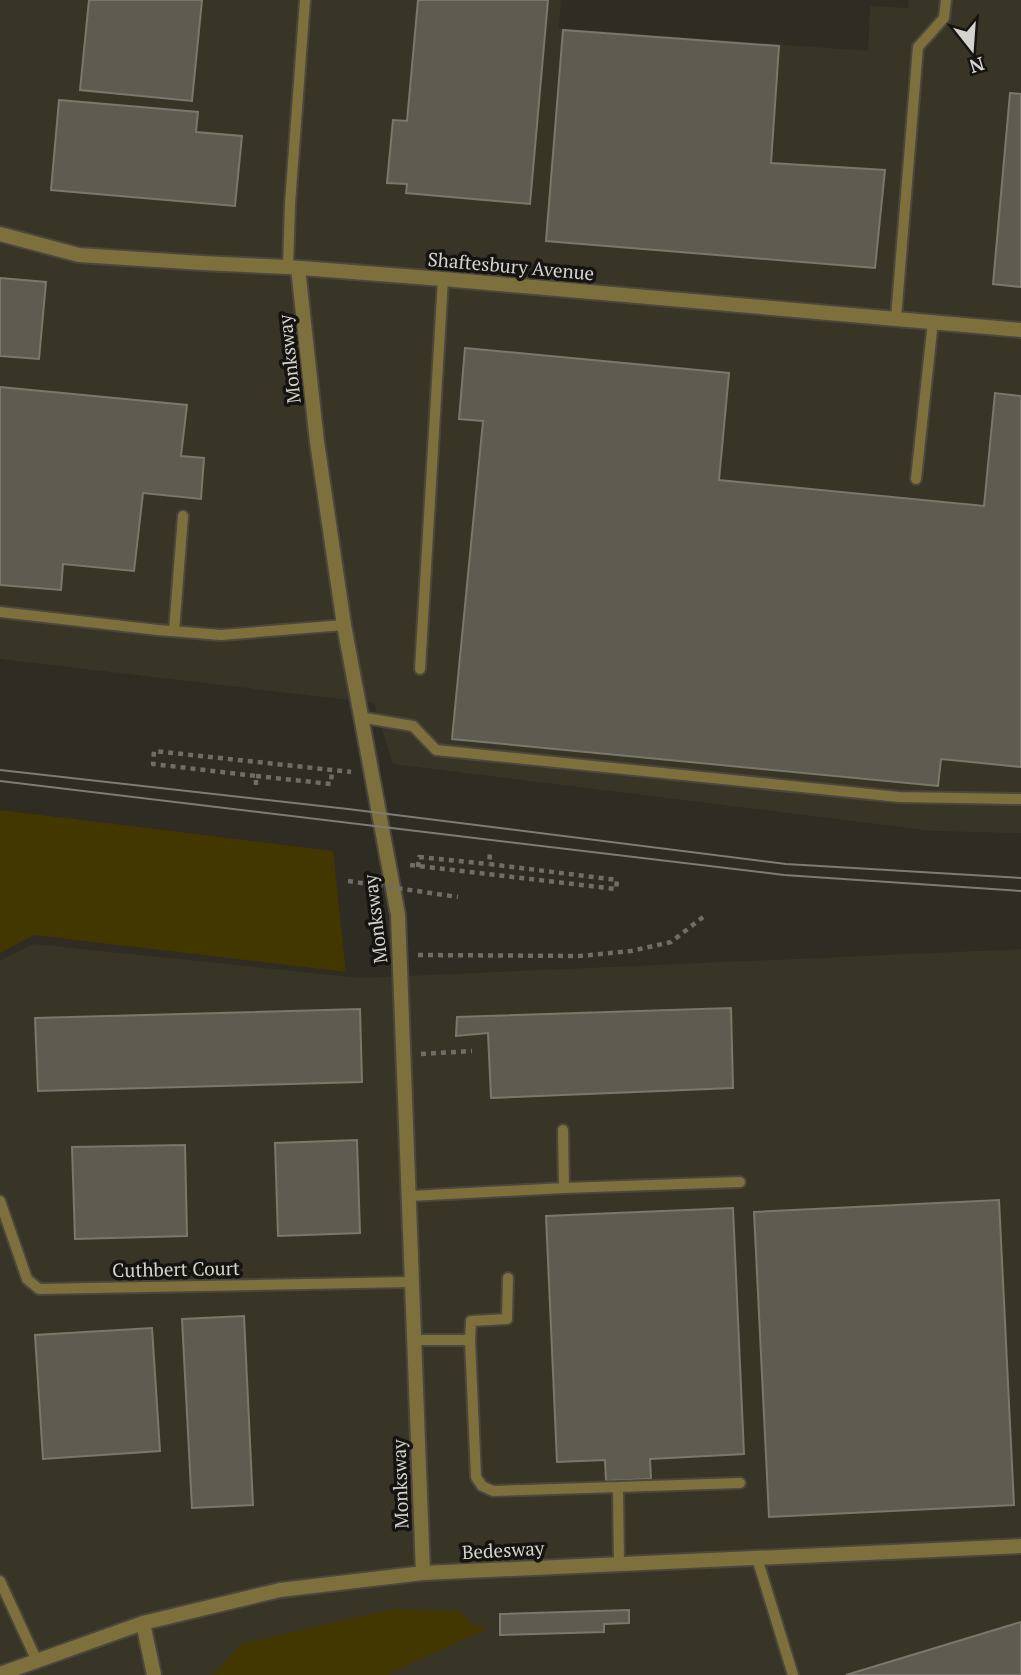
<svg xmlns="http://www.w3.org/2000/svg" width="1021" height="1675" viewBox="0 0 1021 1675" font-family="'PT Serif',serif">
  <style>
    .built { fill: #393526 }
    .green { fill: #433700 }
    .building { fill: #5e5b51; stroke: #7a776d; stroke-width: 2 }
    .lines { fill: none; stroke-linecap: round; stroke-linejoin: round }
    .service-casing { stroke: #49473e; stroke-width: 14 }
    .minor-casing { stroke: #49473e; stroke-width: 18 }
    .tertiary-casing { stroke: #49473e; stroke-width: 18 }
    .path { stroke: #6f6d65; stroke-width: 4.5; stroke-dasharray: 5 5; stroke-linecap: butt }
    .service { stroke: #7e703c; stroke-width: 10 }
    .minor { stroke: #7e703c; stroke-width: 14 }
    .tertiary { stroke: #7e703c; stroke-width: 14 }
    .tram { stroke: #7d7c74; stroke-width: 2 }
    .path-bridge { stroke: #6f6d65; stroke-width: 4.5; stroke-dasharray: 5 5; stroke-linecap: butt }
    .labels { text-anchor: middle; stroke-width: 7; stroke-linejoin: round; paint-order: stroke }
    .street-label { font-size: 19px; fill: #d4d3cd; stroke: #151411 }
  </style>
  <rect width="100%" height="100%" fill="#2e2c23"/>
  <path class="built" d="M0 0H561L559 28 868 51 870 6 908 8 909 0H1021V833L934 831 393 764 374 703 0 659Z
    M33 944 361 978 1021 949V1675H0V961Z"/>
  <path class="green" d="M0 810 333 851 346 972 34 935 0 953Z
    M393 1609 460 1611 472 1624 489 1628 386 1675H213L241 1644Z"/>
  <path class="building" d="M89 0H202L192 101 80 90Z
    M418 0H548L530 204 406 193 407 184 387 183 393 120 407 121Z
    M563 30 779 46 771 163 885 170 875 268 546 241Z
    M1010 93 1021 94V287L993 284Z
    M59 100 198 112 196 132 242 136 235 206 51 190Z
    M0 278 46 282 39 359 0 356Z
    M465 348 729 373 719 480 984 506 995 393 1021 396V767L941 759 938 786 452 739 483 421 459 419Z
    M0 387 187 405 181 456 204 458 201 499 143 493 134 571 63 564 61 590 0 585Z
    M731 1008 733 1088 491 1098 488 1033 456 1036 457 1017Z
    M360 1009 362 1082 38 1091 35 1018Z
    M357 1140 360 1233 278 1236 275 1143Z
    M185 1145 187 1236 75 1239 72 1147Z
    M999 1200 1014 1505 769 1517 754 1212Z
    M733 1208 744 1454 650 1459 651 1479 606 1481 605 1460 557 1462 546 1216Z
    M244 1316 253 1505 192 1508 182 1319Z
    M152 1328 160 1451 43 1459 35 1335Z
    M629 1610V1623L604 1624V1632L500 1635V1614Z
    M1021 1622V1675H846Z"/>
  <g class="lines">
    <g class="service-casing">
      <path id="service" d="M288 267 290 204 305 0
        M896 318 918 47 944 18 946 0
        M916 479 933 321
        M0 612 158 630 221 635 344 625
        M174 631 183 516
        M420 669 443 279
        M360 718H365L413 726 436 750 899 797 1021 799
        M563 1130 564 1188
        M410 1196 564 1188 740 1182
        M0 1201 27 1279 39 1289 411 1282
        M508 1278 507 1319 471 1321 470 1340 476 1477 482 1486 493 1491 618 1487 619 1564
        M414 1340H470
        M618 1487 740 1483
        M757 1558 793 1675
        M0 1581 37 1661"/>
    </g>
    <g class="minor-casing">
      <path id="minor" d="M0 234 79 255 202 263 288 267 443 279 1021 330
        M298 268 317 442 344 625 398 915 423 1573
        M0 1674 143 1623 280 1590 423 1573 1021 1546"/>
    </g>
    <g class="tertiary-casing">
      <path id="tertiary" d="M143 1623 154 1675"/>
    </g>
    <path class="path" d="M256 776 331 784 332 771
      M256 785V776L153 764 154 751 351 772
      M410 865 616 889 617 880 489 864 490 853
      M418 867 419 857 489 864
      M418 955 579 956 631 951 671 942 703 917
      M421 1054 472 1051"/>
    <use href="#service" class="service"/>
    <use href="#minor" class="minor"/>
    <use href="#tertiary" class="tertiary"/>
    <path class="tram" d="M0 770 348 809 786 864 1021 878
      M0 781 784 875 1021 891"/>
    <path class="path-bridge" d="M348 881 458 897"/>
  </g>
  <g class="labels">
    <g class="street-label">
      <text transform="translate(511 266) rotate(5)" y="7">Shaftesbury Avenue</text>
      <text transform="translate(289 359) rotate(-96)" y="7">Monksway</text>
      <text transform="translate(375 919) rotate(-97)" y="7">Monksway</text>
      <text transform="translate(176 1269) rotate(-1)" y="7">Cuthbert Court</text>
      <text transform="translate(400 1484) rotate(-92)" y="7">Monksway</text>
      <text transform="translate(503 1550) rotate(-3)" y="7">Bedesway</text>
    </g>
  </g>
  <g transform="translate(972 49) rotate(163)" stroke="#151411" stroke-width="5" paint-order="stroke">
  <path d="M0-5L12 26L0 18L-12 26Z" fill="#d4d3cd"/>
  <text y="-10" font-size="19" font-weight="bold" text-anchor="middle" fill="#d4d3cd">N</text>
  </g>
</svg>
